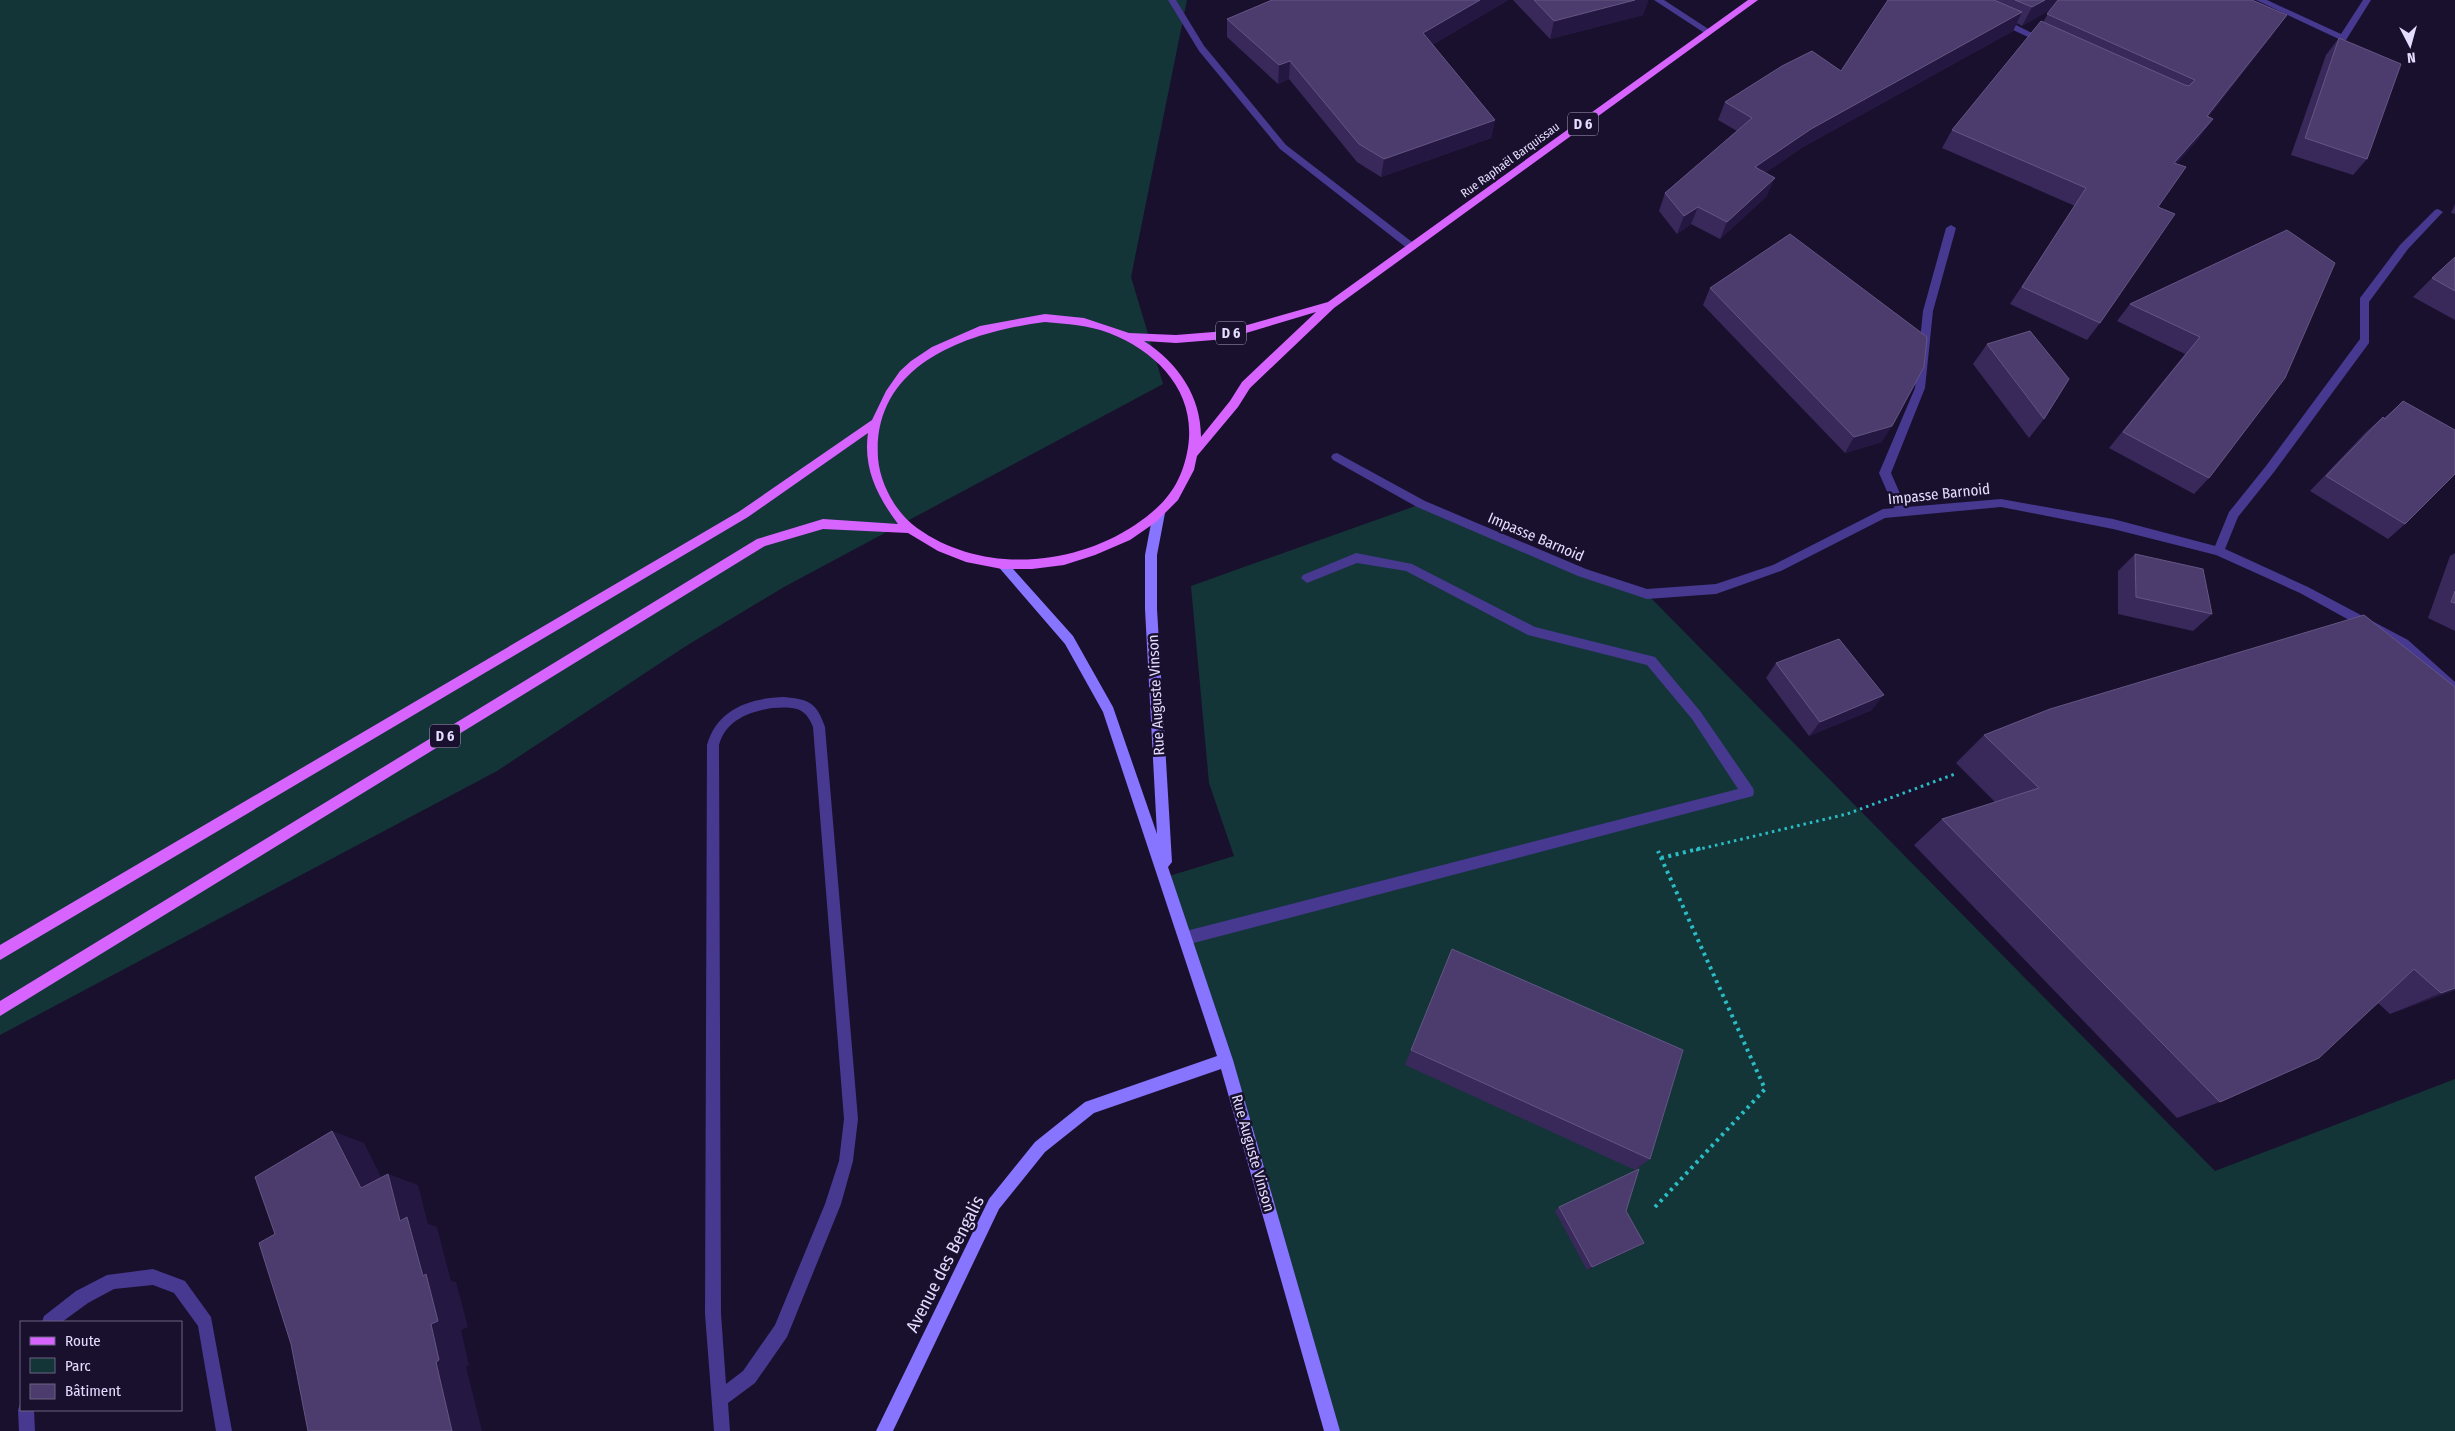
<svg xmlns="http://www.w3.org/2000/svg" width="2455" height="1431" viewBox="0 0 2455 1431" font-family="'Fira Sans Condensed',sans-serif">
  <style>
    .green { fill: #133538 }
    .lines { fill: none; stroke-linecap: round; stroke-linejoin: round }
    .path-far1 { stroke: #2bbdc5; stroke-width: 3; stroke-dasharray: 2.5 4; stroke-linecap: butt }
    .path { stroke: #2bbdc5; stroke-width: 4; stroke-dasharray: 3 4.5; stroke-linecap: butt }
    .lane { fill: #46398f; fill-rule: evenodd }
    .street { fill: #46398f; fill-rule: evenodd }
    .secondary { fill: #8774ff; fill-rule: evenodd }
    .primary { fill: #d764ff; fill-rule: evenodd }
    .wall { fill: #39295b }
    .shaded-wall { fill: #241741 }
    .building { fill: #4b3c6d; stroke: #645584 }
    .labels { text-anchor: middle; stroke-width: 5; stroke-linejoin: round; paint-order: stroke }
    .far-street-label { font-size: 12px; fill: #e5ddff; stroke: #19102d }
    .shield { fill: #19102d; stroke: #a8a0c0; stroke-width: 1 }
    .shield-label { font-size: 14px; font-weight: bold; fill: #e5ddff }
    .street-label { font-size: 15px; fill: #e5ddff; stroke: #19102d }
    .near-street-label { font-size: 18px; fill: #e5ddff; stroke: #19102d }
  </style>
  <rect width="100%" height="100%" fill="#19102d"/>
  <path class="green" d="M0 0H1187L1131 277 1163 384 784 587 686 646 497 771 0 1035Z
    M1421 504 1647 594 2215 1171 2455 1079V1431H1332L1166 877 1234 856 1209 783 1191 586Z"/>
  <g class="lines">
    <path class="path-far1" d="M1696 850 1847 814 1955 774"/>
    <path class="path" d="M1661 858 1702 848
      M1655 1207 1765 1089 1658 851"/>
    <path class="lane" d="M1168 0H1176L1206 49 1205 51H1199Z
      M1654 0H1664L1713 32 1706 34Z
      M1996 18H2002L2048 41 2041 43 1996 22Z
      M2438 209 2443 212 2441 214 2408 249 2369 302V343L2274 472 2238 517 2223 554H2215L2213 551 2229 512 2266 466 2360 339V298L2400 245 2435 210Z
      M1951 225 1956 228 1933 311 1925 388 1891 473 1908 512 1902 516 1896 512 1879 473 1915 388 1923 311 1946 228Z
      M1356 553 1412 564 1535 627 1655 657 1700 711 1753 788 1754 792 1753 796 1186 945 1181 943 1179 938 1181 933 1186 931 1738 789 1692 719 1647 665 1528 635 1406 571 1357 563 1307 583 1301 578 1303 575Z
      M784 697C809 699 817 703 825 727L858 1119 853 1161 841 1204 787 1337 755 1383 728 1403 730 1431H714L705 1314 707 745C717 709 750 698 784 697ZM772 708C793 707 805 706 813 727L844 1119 839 1161 825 1204 775 1325 743 1371 726 1384 721 1314 719 745C726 720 749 712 772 708Z"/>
    <path class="street" d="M2256 0H2267L2341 34 2363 0H2371L2346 40 2343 41Z
      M1202 46 1205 47 1286 145 1416 245V249H1408L1280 149 1199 51V47Z
      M1337 453 1425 501 1586 569 1647 589 1716 584 1773 565 1883 509 2001 499 2113 519 2223 548 2308 587 2408 640 2455 682V695L2451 694 2400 648 2300 593 2216 555 2113 529 2001 507 1885 518 1781 571 1716 594 1647 599 1578 576 1417 507 1333 460 1331 457 1333 454Z
      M153 1269 185 1281 211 1317 232 1431H216L198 1326 174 1293 153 1285 114 1289 88 1303 62 1322H42L44 1316 76 1291 107 1275Z
      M20 1404 21 1410H34L35 1431H19L18 1410Z"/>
    <path class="secondary" d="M1159 508 1165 513 1157 555V609L1172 862 1168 867 1233 1060 1340 1431H1324L1221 1069 1094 1113 1045 1152 999 1209 893 1431H876L989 1199 1035 1142 1085 1102 1217 1056 1103 712 1065 644 996 564 1002 559 1006 561 1073 636 1113 707 1157 834 1145 609V555L1153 513Z"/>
    <path class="primary" d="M1748 0H1758L1334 308 1250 388 1238 407 1197 456 1194 470 1178 500 1156 522 1130 540 1095 555 1064 565 1032 569H1002L966 562 938 551 908 533 823 529 765 546 0 1016V1001L757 539 823 519 898 524C877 496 863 468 868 433L748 517 0 960V945L740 511 872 420 886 391 900 371 911 361 932 347 980 326 1045 314 1084 318 1129 333 1176 335 1226 331 1328 302ZM1316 312 1242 382 1230 401 1201 437C1201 396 1178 363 1144 341L1176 343 1226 339ZM1045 322C1067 324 1088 325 1109 333 1160 353 1199 395 1187 453 1184 467 1179 481 1170 493 1161 506 1148 516 1135 525 1072 567 981 574 917 528 896 513 880 484 878 458 872 363 969 332 1045 322Z"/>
  </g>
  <path class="wall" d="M1272 0H1508L1432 45 1495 120 1491 138 1381 177 1357 162 1289 79 1278 84 1227 37V19Z
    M1513 0H1648L1643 15 1550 39Z
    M1888 0H2252L2274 33 2208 117 2200 137 2177 163 2158 207 2100 323 2087 340 2010 304 2075 206 1942 148 1952 130 2043 22 2050 10 2022 26 2017 23 2013 31 1803 147 1765 173 1767 196 1720 239 1691 224 1677 234 1659 211 1665 193 1737 131 1718 120 1725 102 1841 71Z
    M2339 38 2367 159 2353 175 2291 155 2326 55Z
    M2455 204V214L2451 213Z
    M2287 230 2209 478 2194 494 2109 448 2185 354 2117 321 2130 304Z
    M2455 257V320L2413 297 2432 278Z
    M1710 288 1882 442 1845 453 1703 305Z
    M1987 344 2044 419 2029 438 1973 364Z
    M2403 401 2405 524 2388 539 2310 491 2366 432 2383 417 2384 418Z
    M2455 553V631L2428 618 2450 556Z
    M2135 554 2212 614 2193 631 2118 614V571Z
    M1776 663 1872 710 1809 736 1766 678Z
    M1984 735 2455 990 2390 1014 2378 1003 2220 1102 2177 1118 1914 845 1942 819 1995 802 1956 763Z
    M1452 949 1650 1159 1635 1170 1405 1065Z
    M1559 1207 1626 1211 1644 1243 1587 1270 1555 1211Z"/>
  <path class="shaded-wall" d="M1480 0H1508L1420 52 1423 33Z
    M1635 0H1648L1643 15 1550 39 1554 21Z
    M2045 0H2062L2059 5 2022 26 2032 7Z
    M2022 12 2013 31 1803 147 1748 185 1755 167 1811 129Z
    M2287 15 2274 33 2194 134 2207 116Z
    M1290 61 1289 79 1278 84 1279 65Z
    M2213 119 2200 137 2162 181 2174 163Z
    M1495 120 1491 138 1381 177 1384 159Z
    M1775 178 1767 196 1720 239 1727 222Z
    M1698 207 1691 224 1677 234 1684 216Z
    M1892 426 1882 442 1845 453 1854 437Z
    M1884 695 1872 710 1809 736 1820 722Z
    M2455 988V990L2390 1014 2441 993Z
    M332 1131 364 1143 392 1199 361 1188Z
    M388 1174 418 1185 428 1224 437 1227 451 1281 456 1282 468 1327 461 1330 469 1365 466 1367 482 1431H452L436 1362 423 1276 400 1221Z
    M1644 1243 1639 1246 1587 1270 1592 1267Z"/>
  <path class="building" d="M1272 0H1480L1423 33 1495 120 1384 159 1359 144 1290 61 1279 65 1227 19Z
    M1534 0H1635L1554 21Z
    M1888 0H1994L2022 12 1811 129 1755 167 1775 178 1727 222 1698 207 1684 216 1665 193 1752 118 1725 102 1782 66 1812 51 1841 71Z
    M2015 0H2045L2032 7Z
    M2058 0H2252L2287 15 2207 116 2213 119 2174 163 2186 167 2158 207 2175 214 2100 323 2022 287 2086 188 1952 130 2041 21 2185 85 2189 86 2195 80 2047 14Z
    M2339 38 2401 64 2367 159 2305 138Z
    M2287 230 2335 263 2285 378 2209 478 2123 432 2200 337 2130 304Z
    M1790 234 1927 337 1924 367 1892 426 1854 437 1710 288Z
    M2455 257V291L2432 278Z
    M2030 331 2069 379 2044 419 1987 344Z
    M2403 401 2455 430V474L2405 524 2326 476 2383 417 2385 419Z
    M2135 554 2203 569 2212 614 2136 597Z
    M2455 591V603L2451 602Z
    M2364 615 2455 687V988L2441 993 2414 969 2319 1058 2220 1102 1942 819 2039 788 1984 735 2050 709Z
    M1839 639 1884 695 1820 722 1776 663Z
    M1452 949 1683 1050 1650 1159 1411 1050Z
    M332 1131 361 1188 388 1174 400 1221 407 1217 423 1276 426 1274 438 1321 431 1324 439 1360 436 1362 452 1431H308L291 1344 259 1243 275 1234 255 1177Z
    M1639 1169 1626 1211 1644 1243 1592 1267 1559 1207Z"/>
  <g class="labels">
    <g class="far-street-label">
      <text transform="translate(1510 160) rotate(-36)" y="4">Rue Raphaël Barquissau</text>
    </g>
    <g class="shield">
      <rect x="1568" y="112.5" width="30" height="23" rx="4"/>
      <rect x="1216" y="321.5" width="30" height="23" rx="4"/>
      <rect x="430" y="724.5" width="30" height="23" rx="4"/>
    </g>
    <g class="shield-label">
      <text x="1583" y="129">D 6</text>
      <text x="1231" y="338">D 6</text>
      <text x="445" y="741">D 6</text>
    </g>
    <g class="street-label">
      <text transform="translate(1939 494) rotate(-6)" y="5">Impasse Barnoid</text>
      <text transform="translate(1536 537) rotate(23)" y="5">Impasse Barnoid</text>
      <text transform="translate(1156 695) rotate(-93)" y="5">Rue Auguste Vinson</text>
      <text transform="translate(1253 1153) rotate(74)" y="5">Rue Auguste Vinson</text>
    </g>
    <g class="near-street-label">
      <text transform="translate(945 1264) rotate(-63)" y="6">Avenue des Bengalis</text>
    </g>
  </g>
  <rect x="20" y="1321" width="162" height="90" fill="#19102d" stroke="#6b6281"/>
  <rect x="30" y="1337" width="25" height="8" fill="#d764ff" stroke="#6b6281"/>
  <text x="65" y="1346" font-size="15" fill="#e5ddff">Route</text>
  <rect x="30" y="1358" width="25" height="15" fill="#133538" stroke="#6b6281"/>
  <text x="65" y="1371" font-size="15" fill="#e5ddff">Parc</text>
  <rect x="30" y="1384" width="25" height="15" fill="#4b3c6d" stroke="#6b6281"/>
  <text x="65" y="1396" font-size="15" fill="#e5ddff">Bâtiment</text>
  <g transform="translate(2410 45) rotate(174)" stroke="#19102d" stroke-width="4" paint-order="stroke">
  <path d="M0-4L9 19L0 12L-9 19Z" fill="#e5ddff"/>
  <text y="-8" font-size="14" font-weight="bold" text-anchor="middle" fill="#e5ddff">N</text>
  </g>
</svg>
